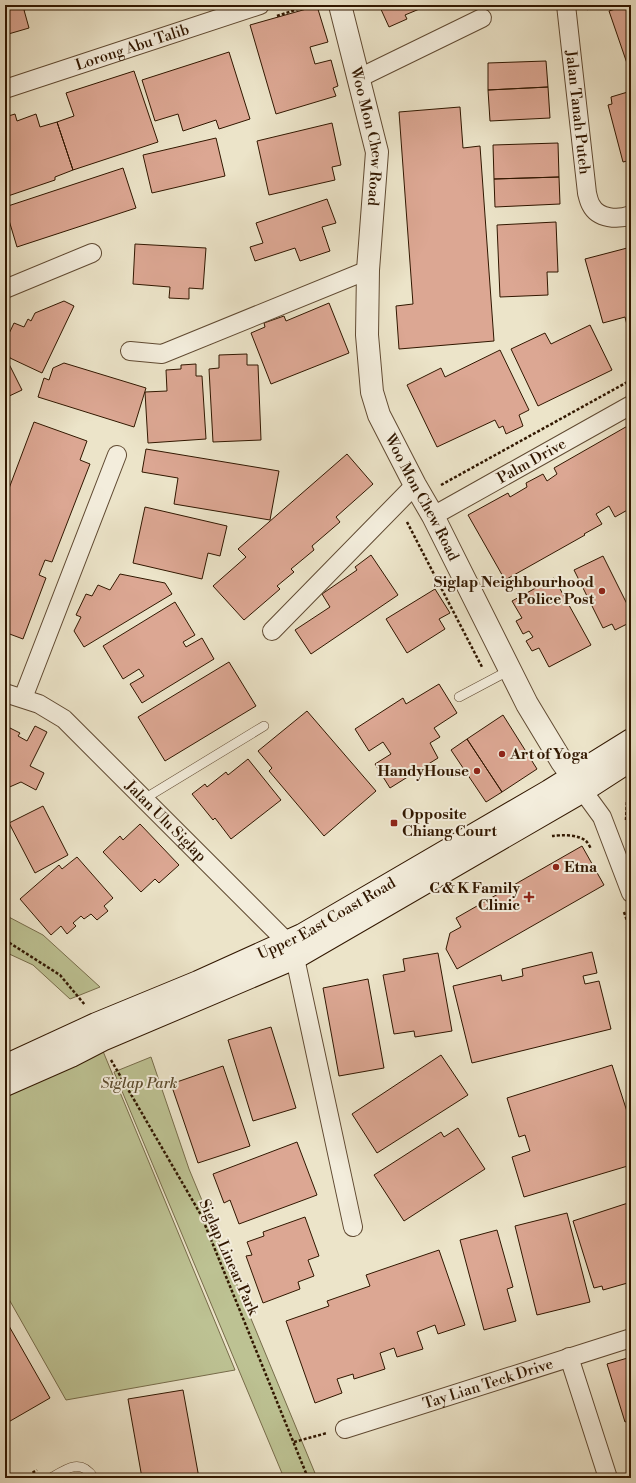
<svg xmlns="http://www.w3.org/2000/svg" width="636" height="1483" viewBox="0 0 636 1483" font-family="'Libre Bodoni',serif">
  <style>
    .green { fill: #bdc293; stroke: #776c4a }
    .building { fill: #dca793; stroke: #311700 }
    .lines { fill: none; stroke-linecap: round; stroke-linejoin: round }
    .service-casing { stroke: #604a32; stroke-width: 10 }
    .minor-casing { stroke: #604a32; stroke-width: 20 }
    .tertiary-casing { stroke: #604a32; stroke-width: 24 }
    .secondary-casing { stroke: #311700; stroke-width: 24 }
    .path { stroke: #311700; stroke-width: 2.5; stroke-dasharray: 3 2; stroke-linecap: butt }
    .service { stroke: #f3eddc; stroke-width: 9 }
    .minor { stroke: #f3eddc; stroke-width: 18 }
    .tertiary { stroke: #f3eddc; stroke-width: 22 }
    .secondary { stroke: #f3eddc; stroke-width: 22 }
    .poi-dot { fill: #8f2418; stroke: #f3eddc; stroke-width: 1.5 }
    .labels { text-anchor: middle; stroke-width: 4; stroke-linejoin: round; paint-order: stroke }
    .street-label { font-size: 15px; fill: #311700; stroke: #f3eddc }
    .poi-label { font-size: 15px; font-weight: bold; fill: #311700; stroke: #f3eddc; text-anchor: end }
    .park-label { font-size: 15px; font-style: italic; fill: #5b4a2c; stroke: #f3eddc }
  </style>
  <rect width="100%" height="100%" fill="#ece4c9"/>
  <filter id="stains"><feTurbulence type="fractalNoise" baseFrequency=".005" numOctaves="4"/><feColorMatrix values="0 0 0 0 .2 0 0 0 0 .09 0 0 0 0 .02 0 0 0 .5 -.17"/></filter>
  <radialGradient id="worn" r=".72"><stop offset=".6" stop-color="#630" stop-opacity="0"/><stop offset="1" stop-color="#630" stop-opacity=".3"/></radialGradient>
  <path class="green" d="M5 915 43 935 100 987 70 999 33 965 5 952Z
    M100 1044 235 1370 66 1400 6 1294 5 1295V1088Z
    M151 1057 189 1169 317 1478H284L114 1072Z"/>
  <path class="building" d="M5 5H43L24 10 29 28 5 35Z
    M379 5H429L405 15 407 19 389 27Z
    M628 5H631V75L609 11Z
    M317 6 328 42 310 47 315 64 331 60 338 86 333 88 336 96 276 114 250 25Z
    M229 52 250 119 219 129 216 120 183 131 178 114 155 121 142 80Z
    M546 61 548 87 488 90V63Z
    M134 71 158 142 73 170 57 122 74 116 66 93Z
    M548 87 550 118 490 121 488 90Z
    M631 91V174L627 161 623 162 608 105 612 104 611 97Z
    M460 107 463 148 480 146 494 341 399 349 396 306 413 304 399 112Z
    M15 114 17 121 36 114 40 127 57 122 73 170 55 177V180L5 197V117Z
    M332 123 341 165 332 167 335 180 269 195 257 141Z
    M216 138 225 176 152 193 143 155Z
    M558 143 559 177 494 179 493 145Z
    M123 168 136 208 17 247 5 207Z
    M559 177 560 204 495 207 494 179Z
    M327 199 336 223 322 227 330 251 300 261 295 248 255 261 250 247 263 243 256 223Z
    M556 222 558 272H547L548 295 500 297 497 225Z
    M135 244 206 248 203 289 189 288V299L169 298 170 287 133 284Z
    M631 247V328L628 329 625 317 603 323 585 259Z
    M64 301 74 306 42 373 10 358 5 342 14 323 24 327 28 319 31 321 35 313Z
    M329 303 349 353 271 384 251 333 265 327 264 323 284 316 286 321Z
    M590 325 612 370 538 406 511 349 545 333 551 344Z
    M500 350 529 410 519 415 523 426 506 434 503 426 499 428 495 420 437 447 407 385 441 368 445 377Z
    M247 354V365H258L261 440 213 442 209 369 219 368V355Z
    M5 356 22 390 5 398Z
    M64 363 146 388 134 427 38 397 44 378 49 380 53 368Z
    M196 364V376H202L206 439 148 443 145 392 167 391 166 370 181 369V365Z
    M34 422 87 441 80 460 90 464 52 562 45 560 39 575 46 578 23 639 7 633 5 638V499Z
    M631 424V508L615 517 609 506 596 514 602 524 584 534 585 535 505 580 468 515 508 493 510 497 527 487 526 483 543 474 547 481 557 474 554 468Z
    M146 449 279 471 270 520 174 504 178 478 142 472Z
    M347 454 373 484 336 517 340 522 312 546 314 550 291 569 294 572 277 586 280 589 244 620 213 586 246 557 238 549Z
    M145 507 227 526 220 556 208 553 202 579 133 563Z
    M371 555 398 595 311 654 295 630 330 607 322 594 357 570 355 567Z
    M603 556 631 612V615L627 617 629 623 615 630 612 624 603 628 574 570Z
    M120 574 165 583 172 594 84 647 74 631 81 617 76 615 86 594 92 596 98 585 110 590Z
    M554 578 591 645 549 667 539 648 532 651 526 641 533 637 529 631 523 634 516 621 522 618 512 601Z
    M435 589 450 613 439 619 445 629 407 653 386 619Z
    M175 602 195 635 183 642 186 647 202 638 214 659 142 703 130 684 144 676 139 669 123 679 103 646Z
    M229 662 256 706 165 761 138 717Z
    M439 684 457 713 434 728 440 737 430 743 438 758 390 788 375 764 391 754 383 742 369 751 355 729 403 698 406 704Z
    M307 711 376 791 324 836 269 771 272 768 258 751Z
    M503 715 537 769 502 792 467 739Z
    M6 726 20 733 18 736 27 741 35 726 47 732 30 766 44 773 36 790 21 782 5 789V729Z
    M467 739 502 792 486 802 451 750Z
    M248 759 281 800 231 839 215 818 213 820 192 794 205 784 207 787 226 772 228 775Z
    M43 806 68 855 35 873 9 823Z
    M140 824 179 865 159 883 155 879 141 892 103 852 120 836 123 840Z
    M582 846 604 885 457 969 446 949 450 933 461 927 456 918Z
    M77 857 113 898 104 906 108 911 97 920 91 914 84 919 81 916 73 923 76 926 67 934 61 926 51 935 20 899 59 865 62 869Z
    M592 952 597 973 583 976 585 984 599 981 611 1029 472 1063 453 986 501 975 502 981 523 976 522 969Z
    M438 953 452 1031 415 1037 414 1031 394 1034 383 975 405 971 403 959Z
    M368 979 384 1068 339 1076 323 988Z
    M271 1027 296 1108 253 1121 228 1040Z
    M441 1055 468 1095 377 1153 352 1114Z
    M612 1065 631 1124V1165L524 1197 512 1157 530 1151 525 1135 519 1137 507 1098Z
    M223 1066 250 1146 198 1163 171 1084Z
    M458 1128 485 1169 404 1221 374 1175 441 1132 444 1137Z
    M297 1142 317 1195 239 1224 230 1200 224 1203 213 1174Z
    M631 1202V1282L603 1290 602 1286 594 1288 573 1221Z
    M567 1213 590 1302 537 1315 515 1226Z
    M305 1217 319 1256 308 1260 314 1276 298 1282 300 1289 263 1303 246 1256 252 1255 247 1242 264 1236 263 1232Z
    M497 1230 513 1287 507 1289 516 1321 484 1330 460 1240Z
    M439 1250 465 1325 438 1334 435 1325 417 1332 423 1349 397 1357 394 1348 380 1353 385 1369 354 1379 353 1374 337 1379 342 1393 315 1403 286 1321 329 1306 327 1301 370 1286 366 1275Z
    M5 1319 50 1398 5 1424Z
    M631 1357V1420L625 1422 607 1364Z
    M183 1390 199 1478H142L128 1399Z
    M631 1433V1449L627 1435Z"/>
  <g class="lines">
    <g class="service-casing">
      <path id="service" d="M459 697 510 670
        M144 799 264 726
        M51 1478C67 1468 81 1458 94 1478"/>
    </g>
    <g class="minor-casing">
      <g id="minor">
        <path id="s1" d="M566 5 587 193C588 197 589 202 591 205 598 219 618 220 631 215"/>
        <path d="M359 78 482 18"/>
        <path id="s2" d="M5 89 260 5"/>
        <path d="M5 289 92 253"/>
        <path d="M130 351 162 354 368 270"/>
        <path id="s3" d="M433 516 631 405"/>
        <path d="M272 631 415 485"/>
        <path id="s4" d="M5 693 39 704 64 719 287 942 295 958 353 1227"/>
        <path d="M23 698 117 455"/>
        <path d="M583 791 602 817 631 893"/>
        <path d="M569 1357 608 1478"/>
        <path id="s5" d="M345 1429 631 1338"/>
      </g>
    </g>
    <g class="tertiary-casing">
      <g id="tertiary">
        <path id="s6" d="M340 5 377 152 368 270 367 335 372 392 379 415 415 485 433 516 527 704 562 762 583 791"/>
      </g>
    </g>
    <g class="secondary-casing">
      <g id="secondary">
        <path id="s7" d="M5 1066 96 1024 198 982 302 935 549 791 631 740"/>
        <path d="M5 1085 71 1056 102 1040 295 958 583 791 631 760"/>
      </g>
    </g>
    <path class="path" d="M587 9 599 5
      M277 16 310 5
      M441 485 631 380
      M407 522 482 667
      M626 820 627 800
      M552 836C561 835 578 834 586 841 588 843 590 847 591 849
      M624 912 631 932
      M5 940 60 975 85 1005
      M111 1060 201 1215 308 1478
      M294 1442 327 1433
      M24 1478 37 1470"/>
    <use href="#service" class="service"/>
    <use href="#minor" class="minor"/>
    <use href="#tertiary" class="tertiary"/>
    <use href="#secondary" class="secondary"/>
  </g>
  <g class="poi-dot">
    <circle cx="602" cy="591" r="4"/>
    <circle cx="502" cy="754" r="4"/>
    <circle cx="477" cy="771" r="4"/>
    <rect x="390" y="819" width="8" height="8" rx="2"/>
    <circle cx="556" cy="867" r="4"/>
    <path d="M527 891h4v4h4v4h-4v4h-4v-4h-4v-4h4z"/>
  </g>
  <g class="labels">
    <g class="street-label">
      <text dy="5" stroke="none"><textPath href="#s2" startOffset="134">Lorong Abu Talib</textPath></text>
      <text dy="5" stroke="none"><textPath href="#s1" startOffset="108">Jalan Tanah Puteh</textPath></text>
      <text dy="5" stroke="none"><textPath href="#s6" startOffset="135">Woo Mon Chew Road</textPath></text>
      <text dy="5" stroke="none"><textPath href="#s3" startOffset="113">Palm Drive</textPath></text>
      <text dy="5" stroke="none"><textPath href="#s6" startOffset="509">Woo Mon Chew Road</textPath></text>
      <text dy="5" stroke="none"><textPath href="#s4" startOffset="209">Jalan Ulu Siglap</textPath></text>
      <text dy="5" stroke="none"><textPath href="#s7" startOffset="354">Upper East Coast Road</textPath></text>
      <text transform="translate(229 1257) rotate(66)" y="5">Siglap Linear Park</text>
      <text dy="5" stroke="none"><textPath href="#s5" startOffset="150">Tay Lian Teck Drive</textPath></text>
    </g>
    <g class="poi-label">
      <text x="594" y="587">Siglap Neighbourhood<tspan x="594" dy="17">Police Post</tspan></text>
      <text x="510" y="759" text-anchor="start">Art of Yoga</text>
      <text x="469" y="776">HandyHouse</text>
      <text x="402" y="819" text-anchor="start">Opposite<tspan x="402" dy="17">Chiang Court</tspan></text>
      <text x="564" y="872" text-anchor="start">Etna</text>
      <text x="520" y="893">C &amp; K Family<tspan x="520" dy="17">Clinic</tspan></text>
    </g>
    <g class="park-label">
      <text x="139" y="1088">Siglap Park</text>
    </g>
  </g>
  <rect width="636" height="1483" fill="none" stroke="#ece4c9" stroke-width="20"/>
  <rect x="6" y="6" width="624" height="1471" fill="none" stroke="#311700" stroke-width="2"/>
  <rect x="10" y="10" width="616" height="1463" fill="none" stroke="#311700"/>
  <rect width="100%" height="100%" filter="url(#stains)"/>
  <rect width="100%" height="100%" fill="url(#worn)"/>
</svg>
